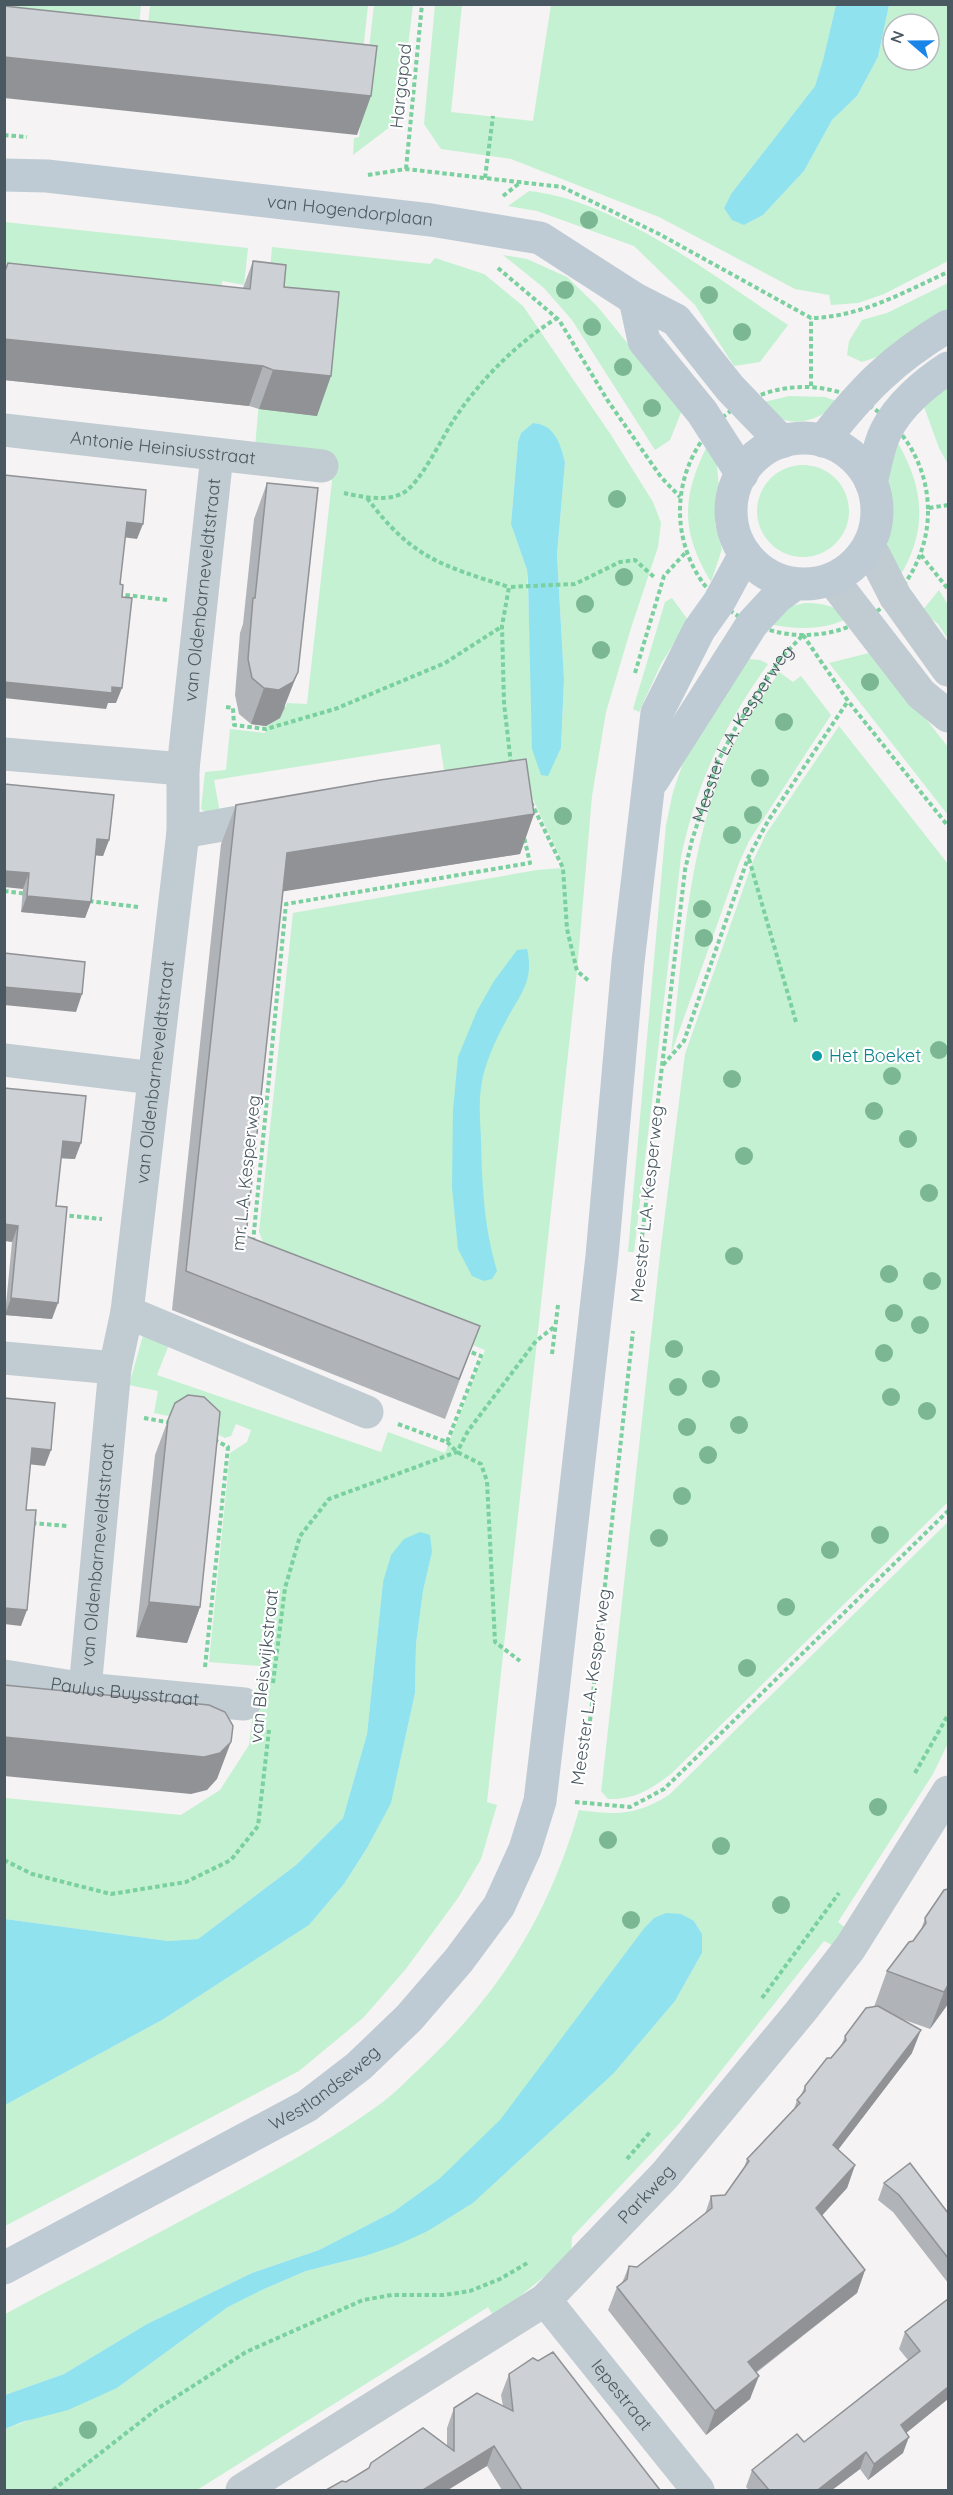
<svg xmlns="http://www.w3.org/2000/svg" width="953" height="2495" viewBox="0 0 953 2495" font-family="Quicksand,sans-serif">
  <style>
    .green { fill: #c3f1d1; fill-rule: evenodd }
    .water { fill: #90e2ee }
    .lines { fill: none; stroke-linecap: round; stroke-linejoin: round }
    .path { stroke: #7ad09e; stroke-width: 4; stroke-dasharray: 4.5 3; stroke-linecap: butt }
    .street { stroke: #c1cbd2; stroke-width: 33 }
    .secondary { stroke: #bfcbd4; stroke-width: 33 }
    .tree { fill: #7bb793 }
    .wall { fill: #b0b3b7 }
    .shaded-wall { fill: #909295 }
    .building { fill: #cdd0d5; stroke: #909295; stroke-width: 1.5 }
    .culture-dot { fill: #0f9aa8; stroke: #fff; stroke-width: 2 }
    .labels { text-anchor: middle; stroke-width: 4.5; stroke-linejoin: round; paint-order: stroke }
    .street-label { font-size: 18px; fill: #4a5861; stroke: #fff }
    .culture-label { font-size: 18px; fill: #0d838f; stroke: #fff; text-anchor: start }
  </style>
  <rect width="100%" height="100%" fill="#f5f3f3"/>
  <path class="green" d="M4 5H141L137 45 5 42Z
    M150 5H368L360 80 146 46Z
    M374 5H413L399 120 353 155 354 138 359 137Z
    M435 5H462L451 112 533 121 551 5H836L823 60 815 86 731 194 724 208 744 225 763 215 804 171 832 120 857 96 878 57 889 5H948V261L884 294 858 303 831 305 829 295 795 289 659 217 511 159 441 149 424 124ZM893 24H929V60H893Z
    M529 191C616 200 715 277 788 325L760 362 734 366 695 305 634 246 537 211 508 206Z
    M4 222 248 248 244 285 222 281 221 301 5 291Z
    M272 247 430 264 435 258 484 274 523 306 611 435 653 502 661 523 658 547 631 628 606 712 592 796 577 971 487 1802 497 1805 481 1859 458 1898 405 1970 363 2018 299 2071 5 2226V2105L162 2020 309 1925 344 1884 367 1848 391 1802 415 1693 416 1644 423 1591 432 1552 383 1582 367 1734 343 1818 296 1865 198 1939 168 1941 5 1919V1798L181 1815 220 1790 249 1745 259 1666 209 1662 230 1453 247 1442 251 1430 236 1424 231 1436 225 1438 192 1421 154 1413 158 1391 129 1385 144 1332 170 1342 157 1375 381 1452 388 1432 445 1453 485 1350 272 1265 259 1232 293 913 537 870 563 868 559 855 517 765 445 777 440 744 214 780 220 813 208 814 201 809 205 772 226 770 230 729 265 733 266 726 280 718 287 703 307 704 332 481 329 475 255 448ZM533 423C552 424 562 445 565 462L557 555 564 679 561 748 547 776 530 644 527 570 511 524 518 442 521 433Z
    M503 255 527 259 567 277 597 306 682 410 670 440 655 450 572 320 544 288Z
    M948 283V310L877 357 862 362 847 355 849 341 862 320 887 313Z
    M948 383V464L939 448 923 404Z
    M789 396 825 397 840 402C824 416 801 428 779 418 773 414 766 407 760 403Z
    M898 443C924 489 928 529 900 576L888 550V538L892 515 887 474Z
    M707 446 716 457 719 487 716 494 715 524 722 549 711 582C681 532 681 499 707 446Z
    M757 511a46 46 0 1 1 92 0a46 46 0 1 1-92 0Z
    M939 590 948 605V639L938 624 922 611Z
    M672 598 688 620 661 664 639 712 633 709 665 602Z
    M805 603C819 603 839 605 846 619 822 631 793 629 768 624L787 607Z
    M873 652 948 747V815L829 663Z
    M750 659 760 660 768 664C723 727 697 782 681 857L634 1252H628L666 825 673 792 685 757 739 661Z
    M779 672 793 682 801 676 831 715 749 841 739 863 671 1054C683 953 687 849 729 754 742 725 762 699 779 672Z
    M839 726 948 864V1502L672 1773C652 1789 634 1800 608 1799L601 1791 602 1784 661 1246 685 1054 753 861 766 834Z
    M948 1522V1743L933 1774 838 1922 847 1929 834 1946 824 1941 678 2125 572 2237 571 2255 494 2317 488 2307 197 2490H5V2429L117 2388 228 2307 264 2289 306 2271 365 2256 428 2231 473 2203 614 2073 675 2001 702 1953V1934L694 1921 654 1918 645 1927 500 2121 439 2179 393 2212 319 2250 252 2273 147 2324 64 2374 5 2395V2314C71 2279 138 2244 205 2208 263 2177 322 2146 376 2107 391 2097 404 2083 417 2071 499 1995 548 1917 579 1810 617 1815 635 1816 669 1795Z"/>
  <path class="water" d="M836 5H889L878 57 857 96 832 120 804 171 763 215 744 225 732 220 724 208 731 194 815 86 823 60Z
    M533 423C554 424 561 444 565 462L557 555 564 679 561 748 548 776 541 775 532 749 528 582 527 570 511 524 518 442 521 433Z
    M527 949C534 979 522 992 508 1017 498 1035 488 1056 483 1076 478 1097 480 1118 481 1140 482 1186 484 1226 497 1271L492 1279 484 1281 472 1276 458 1249 452 1187 453 1111 458 1057 477 1011 494 981 517 950Z
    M420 1532 430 1535 432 1552 423 1591 416 1644 415 1693 391 1803 367 1848 344 1884 309 1925 162 2020 5 2105V1919L168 1941 198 1939 296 1865 343 1818 367 1734 383 1582 391 1555 404 1539Z
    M666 1913 681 1914 694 1921 702 1934V1953L675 2001 614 2073 473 2203 428 2231 397 2245 365 2256 306 2271 264 2289 228 2307 117 2388 68 2410 22 2422 5 2429V2395L64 2374 147 2324 252 2273 319 2250 393 2212 439 2179 500 2120 645 1927 654 1918Z"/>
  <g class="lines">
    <g class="path">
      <path d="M4 135 27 137"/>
      <path d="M406 169 422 4"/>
      <path d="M368 175 406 169 562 187 659 234 811 318C861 317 904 292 948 272"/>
      <path d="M485 178 493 116"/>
      <path d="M503 196 521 182"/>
      <path d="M498 268 559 320 608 401 661 477 680 497"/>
      <path d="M811 386V318"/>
      <circle cx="804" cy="511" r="124"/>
      <path d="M344 493C361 497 387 502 403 493 421 483 442 437 455 418 481 379 517 343 557 318"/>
      <path d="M367 498C412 558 440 565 509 587"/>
      <path d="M929 508 948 505"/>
      <path d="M921 555 948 589"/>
      <path d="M118 594 167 600"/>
      <path d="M803 635 848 701 948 826"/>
      <path d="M635 673 664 576 687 551"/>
      <path d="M226 707 233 708 234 725 266 729 335 709 445 663 501 627"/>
      <path d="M511 764 504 703 502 626 509 587 575 584 620 562 635 560 655 578"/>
      <path d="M531 802 563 868 567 929 577 971 589 981"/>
      <path d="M749 859 796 1022"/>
      <path d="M4 891 28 894"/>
      <path d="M89 901 138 907"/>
      <path d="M663 1065 684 1041 748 858 768 821 848 701"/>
      <path d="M62 1215 102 1219"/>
      <path id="s1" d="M642 1237 685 870 692 840 718 761 736 727 780 659 803 635"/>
      <path d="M253 1242 286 904 530 863 524 837"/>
      <path d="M552 1354 558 1305"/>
      <path d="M144 1418 172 1423"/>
      <path d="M398 1424 447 1442 481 1356 468 1351"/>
      <path d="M447 1442 457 1452 481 1464 487 1481 495 1642 520 1661"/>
      <path d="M32 1523 67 1526"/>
      <path d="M205 1667 228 1447 215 1440"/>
      <path d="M273 1683 285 1588 300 1536 329 1499 457 1452 468 1431 536 1341 554 1327"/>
      <path d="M582 1773 589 1730 633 1331"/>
      <path d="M915 1773 948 1715"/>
      <path d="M575 1802 630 1807 664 1789 948 1511"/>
      <path d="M4 1860 32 1874 111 1894 186 1882 231 1860 258 1826 269 1730"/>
      <path d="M762 1998 839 1893"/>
      <path d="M627 2159 651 2131"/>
      <path d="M53 2490 157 2409 246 2352 363 2300 392 2295H444L470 2291 500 2279 529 2262"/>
    </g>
    <g class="street">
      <path id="s2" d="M4 430 322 466"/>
      <path d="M869 545 895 596 948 670"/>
      <path d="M832 579 921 694 948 716"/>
      <path d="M4 754 183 769"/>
      <path d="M183 832 272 816"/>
      <path d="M4 1060 154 1078"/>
      <path d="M127 1312 367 1412"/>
      <path d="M4 1358 115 1368"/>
      <path id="s3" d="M4 1676 85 1689 244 1704"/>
      <path id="s4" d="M85 1689 115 1368 127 1312 183 832V769L217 455"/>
      <path id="s5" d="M545 2300 698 2490"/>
      <path id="s6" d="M242 2490 545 2300 665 2175 801 2011 850 1948 948 1792"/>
    </g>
    <g class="secondary">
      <path id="s7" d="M4 175 47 176 431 220 540 238 635 299 676 320 730 388 782 442"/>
      <path d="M635 299 644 341 702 412 742 474"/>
      <circle cx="804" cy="511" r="73"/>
      <path d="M823 441C863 389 893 359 948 326"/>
      <path d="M871 482C876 465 878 446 886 431 898 406 925 383 948 368"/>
      <path d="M653 780 752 624 777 597 795 584"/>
      <path id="s8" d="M4 2268 307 2106 359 2066 409 2018 459 1960 499 1906 525 1849 540 1801 552 1700 602 1256 628 962 657 713 699 630 719 602 745 554"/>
    </g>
  </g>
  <g class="tree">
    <circle cx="589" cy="220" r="9"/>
    <circle cx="565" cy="290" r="9"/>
    <circle cx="709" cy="295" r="9"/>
    <circle cx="592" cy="327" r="9"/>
    <circle cx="742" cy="332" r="9"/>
    <circle cx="623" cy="367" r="9"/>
    <circle cx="652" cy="408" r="9"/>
    <circle cx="617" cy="499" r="9"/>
    <circle cx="624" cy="577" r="9"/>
    <circle cx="585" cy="604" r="9"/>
    <circle cx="601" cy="650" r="9"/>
    <circle cx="870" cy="682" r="9"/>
    <circle cx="784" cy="722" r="9"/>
    <circle cx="760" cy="778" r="9"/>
    <circle cx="753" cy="815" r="9"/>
    <circle cx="563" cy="816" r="9"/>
    <circle cx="732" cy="835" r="9"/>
    <circle cx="702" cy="909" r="9"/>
    <circle cx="704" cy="938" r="9"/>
    <circle cx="939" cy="1050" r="9"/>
    <circle cx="892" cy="1076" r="9"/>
    <circle cx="732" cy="1079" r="9"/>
    <circle cx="874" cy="1111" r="9"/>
    <circle cx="908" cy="1139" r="9"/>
    <circle cx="744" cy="1156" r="9"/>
    <circle cx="929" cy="1193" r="9"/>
    <circle cx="734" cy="1256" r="9"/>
    <circle cx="889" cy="1274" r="9"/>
    <circle cx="932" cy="1281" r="9"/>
    <circle cx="894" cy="1313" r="9"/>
    <circle cx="920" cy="1325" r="9"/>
    <circle cx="674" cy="1349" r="9"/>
    <circle cx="884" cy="1353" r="9"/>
    <circle cx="711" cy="1379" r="9"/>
    <circle cx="678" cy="1387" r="9"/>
    <circle cx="891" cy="1397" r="9"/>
    <circle cx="927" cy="1411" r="9"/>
    <circle cx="739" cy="1425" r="9"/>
    <circle cx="687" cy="1427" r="9"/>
    <circle cx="708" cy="1455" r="9"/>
    <circle cx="682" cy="1496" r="9"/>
    <circle cx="880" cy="1535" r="9"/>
    <circle cx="659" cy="1538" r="9"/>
    <circle cx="830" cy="1550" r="9"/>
    <circle cx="786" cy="1607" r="9"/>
    <circle cx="747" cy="1668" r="9"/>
    <circle cx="878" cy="1807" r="9"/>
    <circle cx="608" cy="1840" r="9"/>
    <circle cx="721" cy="1846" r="9"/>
    <circle cx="781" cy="1905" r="9"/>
    <circle cx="631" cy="1920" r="9"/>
    <circle cx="88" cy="2430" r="9"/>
  </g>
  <path class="wall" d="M253 261 284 287 317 416 259 409 249 406 4 380V271L243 288Z
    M267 483 285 708 280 718 266 726 251 724 239 714 235 695 240 633 243 624 254 519Z
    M4 784 109 840 103 856 95 855 91 902 85 918 21 912 23 889Z
    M236 805 534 814 520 854 283 891 246 1236 480 1326 445 1419 172 1310 221 844Z
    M4 1088 75 1159 61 1158 56 1206 52 1319 5 1315 12 1242Z
    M168 1420 200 1607 187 1643 136 1637 155 1455Z
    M925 1918 948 2004 930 2029 899 2018 912 2053 838 2150 855 2165 847 2188 822 2215 865 2270 857 2293 756 2373 750 2399 706 2435 608 2310 617 2287 622 2283 629 2266 637 2267 705 2214 711 2196 725 2195 744 2168 747 2159 794 2109 797 2100 801 2095 805 2086 841 2046 845 2036 874 2007 887 1971 913 1941 921 1930Z
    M884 2183 948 2213V2283L893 2212 878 2200Z
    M948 2299V2399L906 2433 903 2453 868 2480 860 2469 832 2490H749L746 2487 752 2470 804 2442 908 2360 899 2349 905 2332Z
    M509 2374 660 2490H502L487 2466 326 2490 346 2482 369 2468 371 2463 447 2445V2428L454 2408 503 2406 501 2395Z"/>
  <path class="shaded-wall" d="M4 57 371 96 357 135 4 98Z
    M4 339 263 366 249 406 4 380Z
    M273 370 331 376 317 416 259 409Z
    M127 522 143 524 137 539 122 537Z
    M298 672 280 718 266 726 251 724 264 688Z
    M4 682 112 687 122 688 116 703H108L106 709 4 698Z
    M534 814 520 854 273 893 287 853Z
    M97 839 109 840 103 856 91 855Z
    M4 871 29 873 23 889 4 887Z
    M27 896 91 902 85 918 21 912Z
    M4 987 82 994 76 1012 4 1005Z
    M63 1141 81 1143 75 1159 57 1158Z
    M4 1224 18 1226 12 1242 4 1241Z
    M11 1298 58 1303 52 1319 5 1315Z
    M32 1448 51 1450 45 1466 27 1464Z
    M149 1602 200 1607 187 1643 136 1637Z
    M4 1608 27 1610 21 1626 4 1624Z
    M4 1737 231 1742 217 1779 207 1790 191 1794 4 1776Z
    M948 1985V2004L930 2029 944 1992Z
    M921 2030 912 2053 824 2168 833 2145Z
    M855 2165 847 2188 808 2231 816 2208Z
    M865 2270 857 2293 739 2385 748 2362Z
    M759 2376 750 2399 706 2435 715 2411Z
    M948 2387V2399L895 2442 901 2425Z
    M909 2437 903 2453 868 2480 874 2464Z
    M494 2446 487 2466 448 2490H423Z
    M866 2452 860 2469 832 2490H818L819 2489Z"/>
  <path class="building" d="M4 6 377 46 371 96 4 57Z
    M253 261 286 265 284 287 339 292 331 376 273 370 263 366 4 339V271H5L8 263 250 289Z
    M4 475 146 490 143 524 127 522 120 584 123 585 122 597 132 598 122 688 112 687V693L4 682Z
    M267 483 318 488 298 672 293 682 279 690 264 688 252 678 248 659 253 598H255Z
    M526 759 534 814 287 853 246 1236 480 1326 459 1379 186 1271 236 805 380 780Z
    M4 784 114 795 109 840 97 839 91 902 27 896 29 873 4 871Z
    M4 953 85 962 82 994 4 987Z
    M4 1088 86 1096 81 1143 63 1141 56 1206 67 1207 58 1303 11 1298 18 1226 4 1224Z
    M188 1395 204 1397 220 1412 200 1607 149 1602 168 1420 175 1403Z
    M4 1398 55 1403 51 1450 32 1448 26 1510H36L27 1610 4 1608Z
    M4 1685 209 1705 225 1712 233 1726 231 1742 220 1753 204 1757 4 1737Z
    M948 1889V1985L944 1992 887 1971 909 1942 913 1941 926 1923 925 1918 944 1890Z
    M878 2006 921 2030 833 2145 855 2165 816 2208 865 2270 748 2362 759 2376 715 2411 617 2287 627 2279 629 2266 637 2267 712 2208 711 2196 725 2195 749 2161 747 2159 800 2103 797 2100 805 2091V2086L827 2058H831L846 2040 845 2036 866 2008Z
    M910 2163 948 2213V2258L899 2195 884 2183Z
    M948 2299V2387L901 2425 909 2437 874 2464 866 2452 819 2489 820 2490H769L752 2470 797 2434 804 2442 920 2351 905 2332Z
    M553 2352 660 2490H522L494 2446 423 2490H326L342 2481 346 2482 369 2468 371 2463 423 2428 454 2451V2408L477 2393 513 2411 509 2374 533 2358 538 2361Z"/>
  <circle class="culture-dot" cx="817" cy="1056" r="6"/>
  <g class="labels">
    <g class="street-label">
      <text transform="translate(401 86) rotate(-84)" y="6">Hargapad</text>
      <text dy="6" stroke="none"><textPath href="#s7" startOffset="348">van Hogendorplaan</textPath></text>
      <text dy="6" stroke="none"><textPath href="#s2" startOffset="160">Antonie Heinsiusstraat</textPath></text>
      <text dy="6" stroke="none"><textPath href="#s4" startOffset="1106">van Oldenbarneveldtstraat</textPath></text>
      <text dy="6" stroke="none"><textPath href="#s1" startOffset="519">Meester L.A. Kesperweg</textPath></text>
      <text dy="6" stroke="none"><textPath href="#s4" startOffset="621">van Oldenbarneveldtstraat</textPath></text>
      <text transform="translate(246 1173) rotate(-84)" y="6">mr. L.A. Kesperweg</text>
      <text transform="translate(647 1204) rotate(-84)" y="6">Meester L.A. Kesperweg</text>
      <text dy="6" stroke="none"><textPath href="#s4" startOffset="135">van Oldenbarneveldtstraat</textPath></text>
      <text transform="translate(264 1666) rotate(-84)" y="6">van Bleiswijkstraat</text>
      <text transform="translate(591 1687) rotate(-82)" y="6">Meester L.A. Kesperweg</text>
      <text dy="6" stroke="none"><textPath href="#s3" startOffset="122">Paulus Buysstraat</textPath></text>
      <text dy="6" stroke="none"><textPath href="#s8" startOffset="368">Westlandseweg</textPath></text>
      <text dy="6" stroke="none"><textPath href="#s6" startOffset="504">Parkweg</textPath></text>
      <text dy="6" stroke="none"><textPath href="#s5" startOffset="122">Iepestraat</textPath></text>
    </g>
    <g class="culture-label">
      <text x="829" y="1062">Het Boeket</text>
    </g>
  </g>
  <rect width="953" height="2495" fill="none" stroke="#4a5861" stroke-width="12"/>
  <g transform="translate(911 42) rotate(290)"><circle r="28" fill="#ffffff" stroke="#b7bcc0" stroke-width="1.5"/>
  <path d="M0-4.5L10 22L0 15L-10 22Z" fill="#1985e8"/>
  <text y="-9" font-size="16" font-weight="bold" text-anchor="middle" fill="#4a5861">N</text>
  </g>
</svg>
